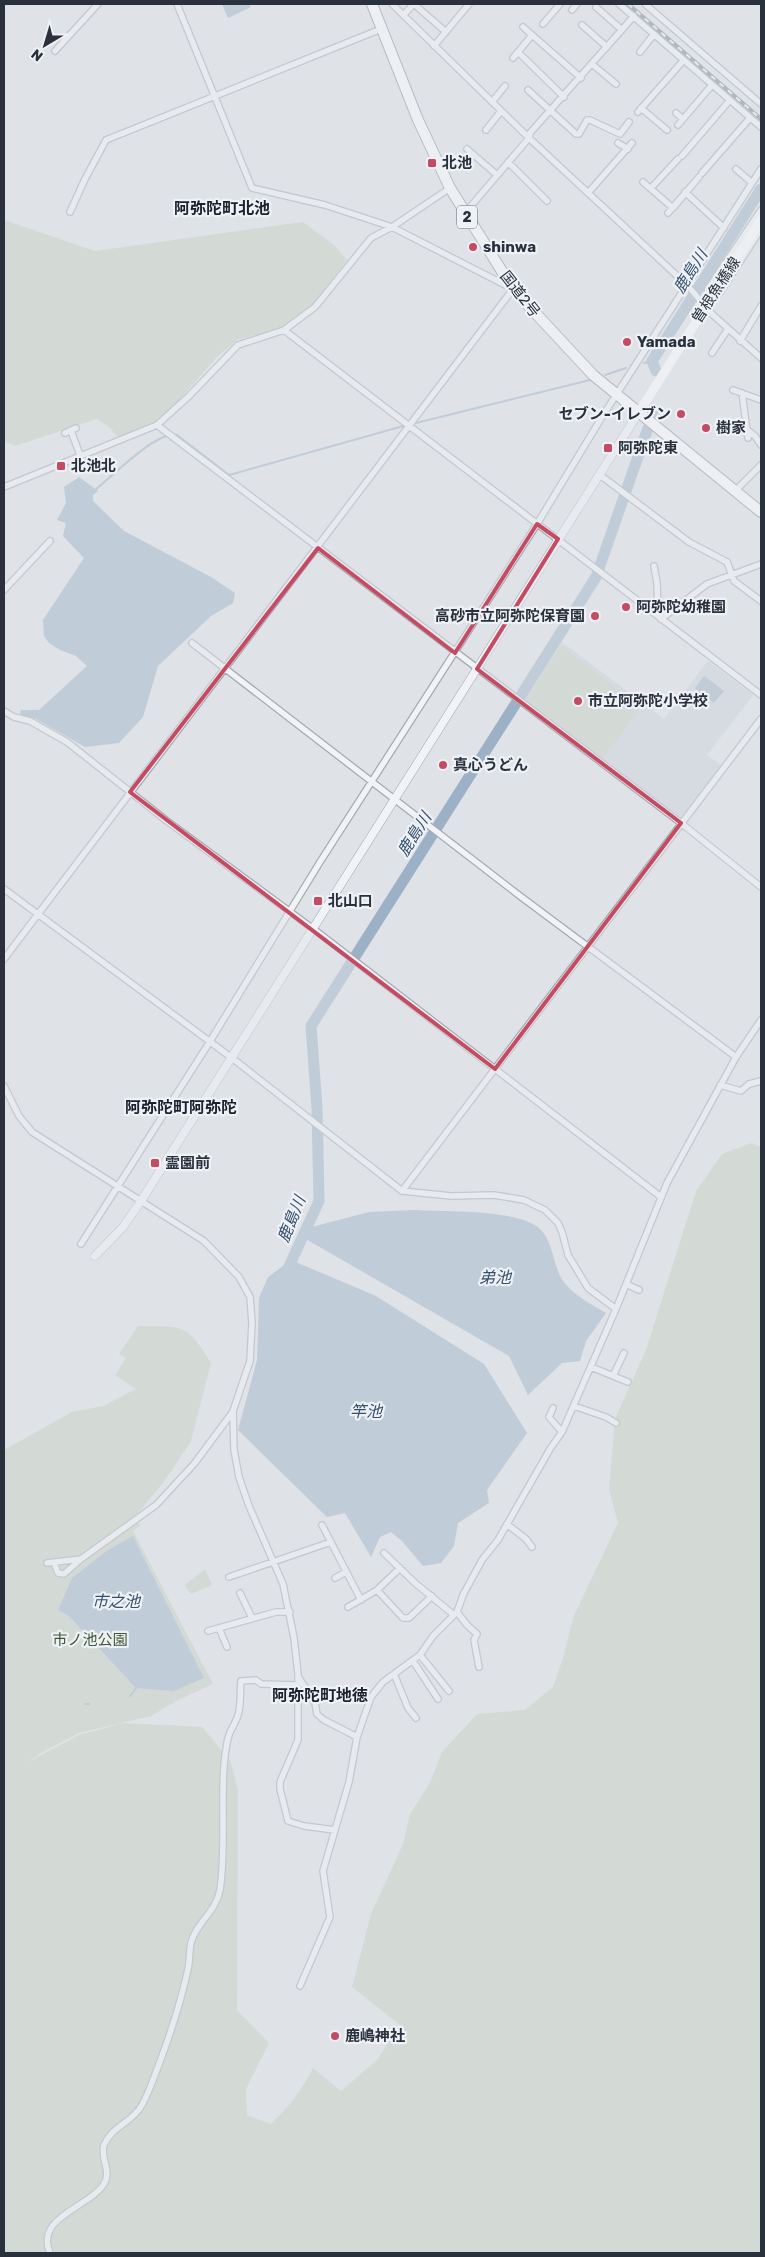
<svg xmlns="http://www.w3.org/2000/svg" width="765" height="2257" viewBox="0 0 765 2257" font-family="Rubik,'Noto Sans JP',sans-serif">
  <style>
    .built { fill: #cdd1d9 }
    .green { fill: #c5d0c0 }
    .water { fill: #9cb1c5 }
    .lines { fill: none; stroke-linecap: round; stroke-linejoin: round }
    .stream { stroke: #9cb1c5; stroke-width: 2 }
    .river { stroke: #9cb1c5; stroke-width: 11 }
    .minor-casing { stroke: #a5a9b1; stroke-width: 8 }
    .tertiary-casing { stroke: #a5a9b1; stroke-width: 9 }
    .trunk-casing { stroke: #87909d; stroke-width: 12 }
    .minor { stroke: #f1f3f6; stroke-width: 5.5 }
    .tertiary { stroke: #f1f3f6; stroke-width: 8 }
    .secondary { stroke: #fff; stroke-width: 9 }
    .trunk { stroke: #fff; stroke-width: 10 }
    .rail-casing { stroke: #79838f; stroke-width: 4 }
    .rail { stroke: #eef1f5; stroke-width: 2; stroke-dasharray: 5.5; stroke-linecap: butt }
    .marked { fill: none; stroke: #c54b63; stroke-width: 4; stroke-linejoin: round }
    .poi-dot { fill: #c54b63; stroke: #eef1f5; stroke-width: 2 }
    .labels { text-anchor: middle; stroke-width: 4.5; stroke-linejoin: round; paint-order: stroke }
    .shield { fill: #eef1f5; stroke: #646b74; stroke-width: 1 }
    .shield-label { font-size: 14px; font-weight: bold; fill: #29313d }
    .poi-label { font-size: 15px; font-weight: bold; fill: #29313d; stroke: #eef1f5; text-anchor: start }
    .street-label { font-size: 15px; fill: #29313d; stroke: #eef1f5 }
    .park-label { font-size: 15px; fill: #3f5837; stroke: #eef1f5 }
    .neighbourhood-label { font-size: 16px; font-weight: bold; fill: #1b222e; stroke: #eef1f5 }
    .water-label { font-size: 16px; font-style: italic; fill: #36516e; stroke: #eef1f5 }
  </style>
  <rect width="100%" height="100%" fill="#dfe2e7"/>
  <path class="built" d="M562 642 664 719 708 661 753 695 707 755 722 766 684 816 676 817 524 699Z"/>
  <path class="green" d="M4 220 95 251 303 222 334 245 347 260 314 303 283 327 237 340 217 357 173 407 153 424 118 437 109 427 97 419 15 446 4 441Z
    M561 645 630 699 627 703 638 712 603 758 526 699Z
    M752 1143 761 1147V2253H4V1450L72 1412 103 1406 136 1389 115 1375 126 1358 119 1354 138 1326C184 1327 186 1322 211 1363L191 1441 166 1479 133 1519 141 1525 133 1531 213 1684 178 1700 151 1716 79 1733 41 1753 28 1762 79 1735 123 1723 202 1727 231 1762 238 1790 237 2010 269 2043 246 2089 247 2115 271 2124C289 2107 302 2090 313 2068L341 2091 377 2060 400 2025 352 1987 371 1914 403 1844 410 1814 430 1783 442 1752 477 1714 525 1710 553 1687 563 1658 573 1618 618 1523 609 1490 615 1419 646 1350 696 1191 722 1154Z
    M205 1569 212 1585 191 1594 185 1585Z"/>
  <path class="water" d="M222 4H249L251 7 228 18Z
    M79 477 98 491 93 495V501L124 531 211 577 235 593 233 603 211 616 158 666 143 717 119 743 85 747 36 719 20 714 21 710H39L87 666 76 656 60 650 49 643 44 636 43 620 84 558 63 536 66 523 57 520 66 503 64 487Z
    M704 676 724 691 714 703 695 688Z
    M416 1210C445 1212 519 1209 540 1229 553 1241 553 1266 563 1281 574 1296 591 1304 606 1313L586 1341 580 1361 562 1363 528 1395 509 1356 304 1238 308 1228 369 1212Z
    M291 1260 376 1296 484 1364 527 1433 487 1490 489 1503 458 1523 454 1546 441 1563 423 1566 402 1541 391 1532 380 1537 371 1557 345 1513 327 1517 238 1430 257 1360 259 1298 268 1277Z
    M133 1536 204 1678 174 1691 136 1688 69 1616 58 1610 72 1578 108 1550Z"/>
  <g class="lines">
    <path class="stream" d="M644 363 652 361
      M605 375 626 368
      M412 424 590 380
      M172 435H177L229 475 407 425
      M94 491C110 478 149 439 168 436
      M130 1696 137 1687
      M85 1704H89"/>
    <path class="river" d="M656 371 652 361 761 189
      M652 414 653 409
      M286 1273 319 1201 317 1108 311 1026 596 577 648 428"/>
    <g class="minor-casing">
      <path id="minor" d="M392 4 529 138 687 285 713 315 761 358
        M414 4 446 32
        M619 4 761 127
        M645 4 761 104
        M596 7 622 30
        M572 10 577 4
        M403 15 414 4
        M543 24 560 4
        M582 25 607 47
        M523 27 581 78
        M434 46 469 4
        M55 51 98 4
        M518 52 564 97
        M640 52 654 34
        M513 58 532 35
        M593 65 616 84
        M528 90 576 134H579L587 120H590L620 134 629 122
        M492 102 505 86
        M641 108 667 130
        M638 112 683 61
        M676 113 683 119
        M678 125 712 85
        M486 130 501 111
        M618 143 628 149
        M467 149 497 175
        M682 156 730 100
        M508 162 547 201
        M736 169 752 183
        M702 173 750 118
        M643 182 673 208 699 177 668 213
        M651 188 678 159
        M685 192 724 228
        M588 193 632 143
        M70 212 85 179 106 140 381 29
        M465 213 529 138 530 133 634 16
        M714 298 719 294 761 229
        M705 303 708 289 761 210
        M284 330 761 695
        M740 341 761 306
        M712 353 728 329
        M733 390 761 400
        M742 393 748 438
        M157 425 681 823 761 887
        M746 429 755 436 761 445
        M71 431 80 455
        M65 433 76 428
        M600 475 689 542 727 562 734 581 761 601
        M4 487 157 425 188 397 238 345 284 330 315 307 371 238 392 227 450 188
        M735 491 761 465
        M654 566 657 583 658 616
        M4 590 50 541
        M661 619 707 584 761 564
        M192 643 520 896 736 1057
        M4 711 14 717 30 721 67 742 167 821 320 934 661 1197
        M4 889 232 1058 402 1191 451 1196 494 1195 524 1200 545 1210 558 1223 562 1232 568 1255 588 1288 616 1309
        M4 959 513 289 392 227 325 205 252 188 177 4
        M720 1085 741 1091 749 1084 761 1081
        M4 1086 19 1116 32 1132 204 1241 239 1277 250 1297 252 1323 250 1361 233 1411 234 1450 239 1477 249 1506 283 1584 294 1638 298 1674V1740L280 1782V1789L288 1821 304 1826 335 1830
        M402 1191 761 719
        M81 1244 209 1043 320 862 537 524 602 417 761 169
        M626 1284 639 1290
        M591 1367 628 1382
        M613 1376 624 1353
        M574 1406 606 1417 616 1423
        M553 1408 549 1417 562 1432
        M322 1525 361 1600
        M508 1525 526 1539 532 1547
        M384 1553 415 1583 454 1615
        M47 1563 81 1559 156 1505 194 1464 232 1413
        M54 1563 58 1573 64 1574 81 1559
        M229 1577 331 1542
        M335 1578 346 1572
        M377 1590 403 1618H409L432 1596
        M240 1593 252 1618
        M348 1607 377 1590 400 1568
        M457 1612 467 1625 477 1634 474 1640 479 1667
        M219 1628 227 1647
        M208 1631 276 1612H290
        M420 1655 449 1691
        M413 1661 438 1699
        M394 1674 408 1708 416 1718
        M299 1678 315 1703 317 1714 324 1720 357 1737
        M300 1986 330 1917 323 1871 349 1782 357 1737 371 1697 383 1682 420 1655 433 1636 457 1612 463 1595 482 1560 498 1540 550 1449 562 1432 616 1309 667 1183 736 1057 761 1020
        M50 2253C34 2216 92 2207 105 2182 111 2170 100 2157 104 2145 112 2126 132 2123 142 2105 149 2093 153 2079 158 2067 170 2035 181 2002 188 1969 190 1960 189 1951 191 1943 195 1924 216 1912 220 1890 226 1849 221 1806 224 1765 225 1756 226 1744 229 1735 232 1727 238 1719 239 1711 241 1701 240 1690 241 1681L256 1680 261 1684 298 1685"/>
    </g>
    <g class="tertiary-casing">
      <path id="tertiary" d="M95 1256 123 1227 141 1201 639 412"/>
    </g>
    <g class="trunk-casing">
      <path id="trunk" d="M372 4 418 120 450 188 513 289 593 375 761 512"/>
    </g>
    <use href="#minor" class="minor"/>
    <use href="#tertiary" class="tertiary"/>
    <path class="secondary" d="M639 412 761 220"/>
    <use href="#trunk" class="trunk"/>
    <g class="rail-casing">
      <path id="rail" d="M628 4 761 119"/>
    </g>
    <use href="#rail" class="rail"/>
  </g>
  <path d="M0 0H765V2257H0ZM537 524 558 539 477 669 681 823 495 1069 130 792 318 548 455 653Z" fill="#dfe2e7" fill-opacity=".55" fill-rule="evenodd"/>
  <path class="marked" d="M537 524 558 539 477 669 681 823 495 1069 130 792 318 548 455 653Z"/>
  <g class="poi-dot">
    <rect x="427" y="158" width="10" height="10" rx="2.5"/>
    <circle cx="473" cy="247" r="5"/>
    <circle cx="627" cy="342" r="5"/>
    <circle cx="681" cy="414" r="5"/>
    <circle cx="706" cy="428" r="5"/>
    <rect x="603" y="443" width="10" height="10" rx="2.5"/>
    <rect x="56" y="461" width="10" height="10" rx="2.5"/>
    <circle cx="626" cy="607" r="5"/>
    <circle cx="595" cy="616" r="5"/>
    <circle cx="578" cy="701" r="5"/>
    <circle cx="443" cy="765" r="5"/>
    <rect x="313" y="896" width="10" height="10" rx="2.5"/>
    <rect x="150" y="1158" width="10" height="10" rx="2.5"/>
    <circle cx="335" cy="2036" r="5"/>
  </g>
  <g class="labels">
    <rect class="shield" x="457" y="205.5" width="20" height="23" rx="4"/>
    <g class="shield-label">
      <text x="467" y="222">2</text>
    </g>
    <g class="poi-label">
      <text x="442" y="168">北池</text>
      <text x="483" y="252">shinwa</text>
      <text x="637" y="347">Yamada</text>
      <text x="671" y="419" text-anchor="end">セブン-イレブン</text>
      <text x="716" y="433">樹家</text>
      <text x="618" y="453">阿弥陀東</text>
      <text x="71" y="471">北池北</text>
      <text x="636" y="612">阿弥陀幼稚園</text>
      <text x="585" y="621" text-anchor="end">高砂市立阿弥陀保育園</text>
      <text x="588" y="706">市立阿弥陀小学校</text>
      <text x="453" y="770">真心うどん</text>
      <text x="328" y="906">北山口</text>
      <text x="165" y="1168">霊園前</text>
      <text x="345" y="2041">鹿嶋神社</text>
    </g>
    <g class="street-label">
      <text transform="translate(716 290) rotate(-57)" y="5">曽根魚橋線</text>
      <text transform="translate(520 294) rotate(52)" y="5">国道2号</text>
    </g>
    <g class="park-label">
      <text x="90" y="1645">市ノ池公園</text>
    </g>
    <g class="neighbourhood-label">
      <text x="222" y="214">阿弥陀町北池</text>
      <text x="181" y="1113">阿弥陀町阿弥陀</text>
      <text x="320" y="1701">阿弥陀町地徳</text>
    </g>
    <g class="water-label">
      <text transform="translate(690 271) rotate(-58)" y="6">鹿島川</text>
      <text transform="translate(414 834) rotate(-58)" y="6">鹿島川</text>
      <text transform="translate(291 1219) rotate(-68)" y="6">鹿島川</text>
      <text x="495" y="1283">弟池</text>
      <text x="366" y="1417">竿池</text>
      <text x="116" y="1607">市之池</text>
    </g>
  </g>
  <rect width="765" height="2257" fill="none" stroke="#29313d" stroke-width="10"/>
  <g transform="translate(45 45) rotate(218)" stroke="#eef1f5" stroke-width="4" paint-order="stroke">
  <path d="M0-4L9 19L0 12L-9 19Z" fill="#29313d"/>
  <text y="-8" font-size="14" font-weight="bold" text-anchor="middle" fill="#29313d">N</text>
  </g>
</svg>
